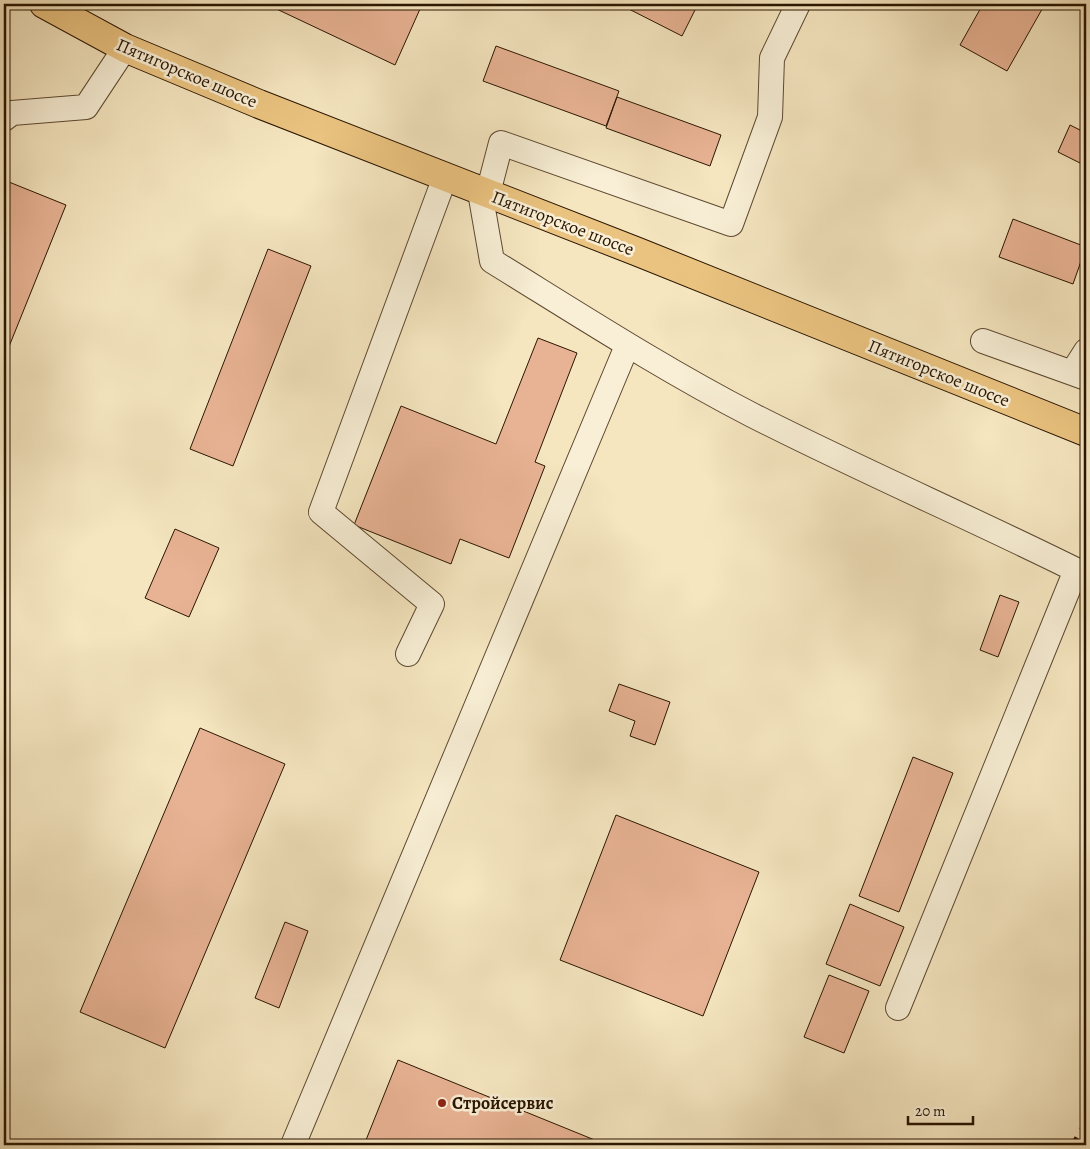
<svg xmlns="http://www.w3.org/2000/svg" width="1090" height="1149" viewBox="0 0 1090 1149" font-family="Alegreya,serif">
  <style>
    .building { fill: #e8b394; stroke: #2a1500 }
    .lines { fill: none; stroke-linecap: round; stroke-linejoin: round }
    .minor-casing { stroke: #5d4930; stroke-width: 26 }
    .major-casing { stroke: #2a1500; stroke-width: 30 }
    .minor { stroke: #f8efd6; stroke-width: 24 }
    .major { stroke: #eac380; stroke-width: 28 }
    .rail { stroke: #2a1500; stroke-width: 4; stroke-dasharray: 9 9; stroke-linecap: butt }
    .poi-dot { fill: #8f2418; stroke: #f8efd6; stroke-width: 2 }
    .labels { text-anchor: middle; stroke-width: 5; stroke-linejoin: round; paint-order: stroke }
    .street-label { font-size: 18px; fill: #2a1500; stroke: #f8efd6 }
    .poi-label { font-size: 18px; font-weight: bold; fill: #2a1500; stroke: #f8efd6; text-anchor: start }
  </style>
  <rect width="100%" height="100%" fill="#f5e6c0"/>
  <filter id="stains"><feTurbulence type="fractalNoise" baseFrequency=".004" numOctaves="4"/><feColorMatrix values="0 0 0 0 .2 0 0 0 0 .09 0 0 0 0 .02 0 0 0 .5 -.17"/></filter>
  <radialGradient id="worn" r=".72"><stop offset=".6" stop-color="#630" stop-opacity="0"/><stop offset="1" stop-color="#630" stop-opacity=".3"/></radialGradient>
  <path class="building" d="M266 4H409L420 9 395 65Z
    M619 4H698L682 36Z
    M983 4H1045L1007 71 960 45Z
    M496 46 619 91 606 126 483 81Z
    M617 97 721 135 710 166 606 128Z
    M1070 125 1086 133V166L1058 152Z
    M4 180 66 205 4 359Z
    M1013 219 1086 247 1073 284 999 257Z
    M268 249 311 266 233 466 190 449Z
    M538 338 577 353 535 462 545 466 509 558 460 539 451 564 354 525 401 406 496 444Z
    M175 529 219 548 189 617 145 598Z
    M1000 595 1019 602 998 657 980 650Z
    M619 684 670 702 655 745 630 736 635 721 609 711Z
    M200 728 285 764 165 1048 80 1012Z
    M913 757 953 773 899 912 859 896Z
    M616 815 759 872 703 1016 560 960Z
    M850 904 904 927 880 986 826 964Z
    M285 922 308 931 279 1008 255 998Z
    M829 975 869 991 844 1053 804 1037Z
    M398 1060 607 1145H364Z"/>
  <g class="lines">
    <g class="minor-casing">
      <path id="minor" d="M4 119 12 113 86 107 125 48
        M480 192 492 261C578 314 663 369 752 415 862 471 976 520 1086 575
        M488 193 501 143 731 224 770 117 772 58 798 4
        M983 341 1086 378
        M1072 373 1086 351
        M408 654 432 604 321 512 445 177
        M898 1008 1076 570
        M293 1145 627 346"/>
    </g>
    <g class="major-casing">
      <path id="major" d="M44 4 125 48 259 104 638 252 1086 432"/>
    </g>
    <use href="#minor" class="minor"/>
    <use href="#major" class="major"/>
    <path class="rail" d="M1072 1145 1086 1121"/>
  </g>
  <circle class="poi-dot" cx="442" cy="1103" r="5"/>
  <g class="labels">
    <g class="street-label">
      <text transform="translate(187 73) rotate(23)" y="6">Пятигорское шоссе</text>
      <text transform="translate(563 223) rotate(21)" y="6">Пятигорское шоссе</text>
      <text transform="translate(939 373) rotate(22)" y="6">Пятигорское шоссе</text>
    </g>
    <g class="poi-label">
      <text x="452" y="1109">Стройсервис</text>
    </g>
  </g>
  <rect width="1090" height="1149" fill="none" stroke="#f5e6c0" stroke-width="20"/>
  <rect x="5" y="5" width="1080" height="1139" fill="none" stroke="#2a1500" stroke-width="2.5"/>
  <rect x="10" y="10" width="1070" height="1129" fill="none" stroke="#2a1500"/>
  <path d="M908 1116v8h65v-8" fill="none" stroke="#2a1500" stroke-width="2.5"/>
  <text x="915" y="1116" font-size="15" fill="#2a1500" stroke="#f8efd6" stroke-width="4" paint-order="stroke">20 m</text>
  <rect width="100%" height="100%" filter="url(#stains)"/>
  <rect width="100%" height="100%" fill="url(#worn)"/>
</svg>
